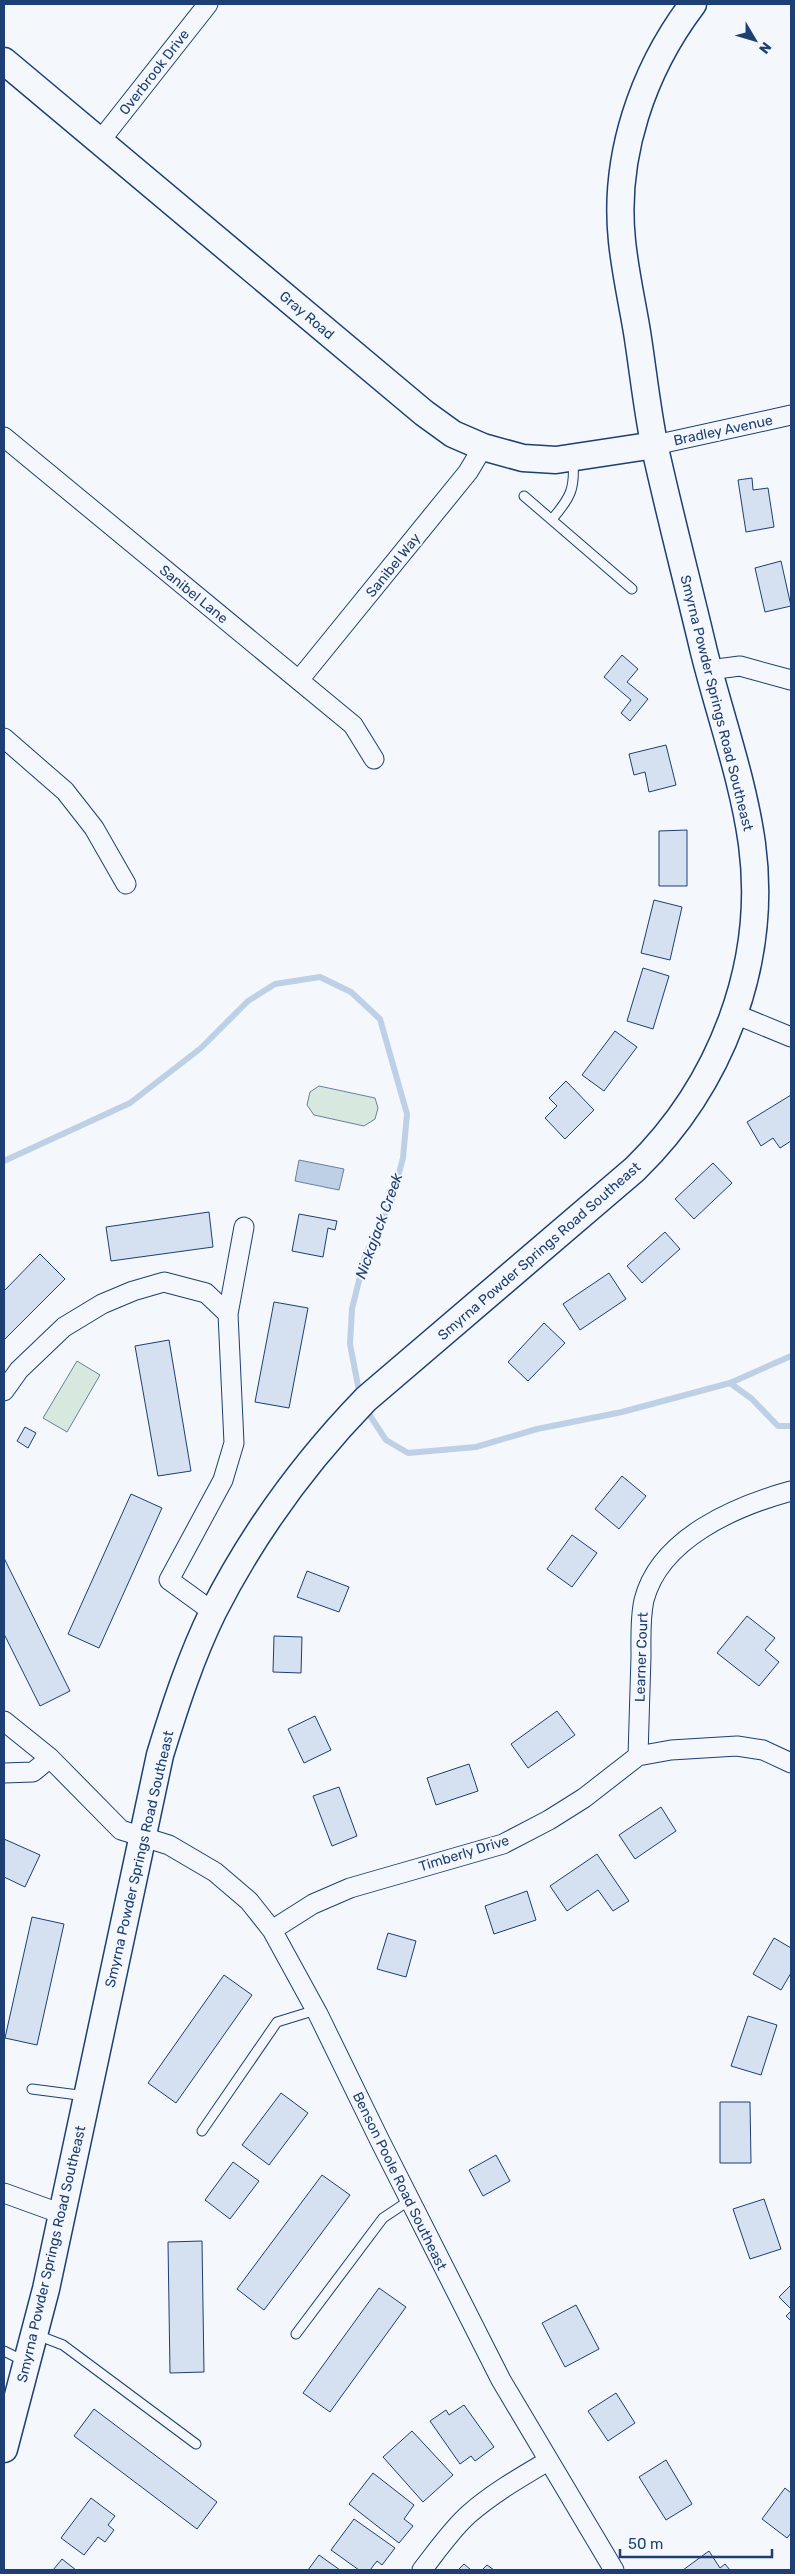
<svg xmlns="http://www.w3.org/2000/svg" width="795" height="2574" viewBox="0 0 795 2574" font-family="Rubik,sans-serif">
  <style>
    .green { fill: #d7e8df; stroke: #687fa3 }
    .water { fill: #bed0e5; stroke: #687fa3 }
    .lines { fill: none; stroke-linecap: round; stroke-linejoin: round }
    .stream { stroke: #bed0e5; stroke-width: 6 }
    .building { fill: #d5e0f0; stroke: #1d3f73 }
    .lane-casing { stroke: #1d3f73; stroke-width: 11 }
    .street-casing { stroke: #1d3f73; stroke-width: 21 }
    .secondary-casing { stroke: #1d3f73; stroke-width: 29 }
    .lane { stroke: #f4f7fb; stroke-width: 9 }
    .street { stroke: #f4f7fb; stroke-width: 19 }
    .secondary { stroke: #f4f7fb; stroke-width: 26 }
    .labels { text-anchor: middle; stroke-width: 4; stroke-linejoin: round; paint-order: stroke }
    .street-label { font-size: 14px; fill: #1d3f73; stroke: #f4f7fb }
    .water-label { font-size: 15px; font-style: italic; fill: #1d3f73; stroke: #f4f7fb }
  </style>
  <rect width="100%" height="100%" fill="#f4f7fb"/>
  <path class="green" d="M319 1086 375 1098 378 1108 375 1119 364 1126 314 1115 307 1105 310 1092Z
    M77 1361 100 1375 67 1432 43 1418Z"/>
  <path class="water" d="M299 1160 344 1169 339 1190 295 1181Z"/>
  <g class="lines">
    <path class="stream" d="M4 1161 130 1103 201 1048 248 1001 275 984 320 977 351 992 380 1019 407 1114 403 1158 392 1199 365 1256 352 1309 350 1344 360 1396
      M730 1383 752 1399 778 1426H791
      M365 1408 386 1440 408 1453 476 1447 537 1429 622 1412 730 1383 791 1356"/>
  </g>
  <path class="building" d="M752 478 753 490 768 488 774 527 746 532 738 480Z
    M781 561 791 606 765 612 755 568Z
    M622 655 638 669 627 682 648 699 630 721 621 713 631 700 604 677Z
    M666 745 676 785 649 792 645 772 634 775 629 754Z
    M687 830V886H659V831Z
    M654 900 682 907 670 960 641 953Z
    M643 968 669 976 653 1029 627 1021Z
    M615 1031 637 1047 604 1091 582 1075Z
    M566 1081 594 1110 565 1139 545 1118 557 1106 549 1098Z
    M791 1095V1141L780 1148 773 1138 761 1146 747 1122Z
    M713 1163 732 1183 694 1219 675 1199Z
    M209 1212 213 1247 111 1261 106 1227Z
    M299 1214 337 1221 335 1230 328 1228 323 1257 292 1251Z
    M665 1232 680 1249 642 1283 627 1266Z
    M40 1254 65 1279 4 1340V1291Z
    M609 1273 626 1299 580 1330 563 1304Z
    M274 1302 308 1308 289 1408 255 1402Z
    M544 1323 565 1343 528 1381 508 1362Z
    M169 1340 191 1471 158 1476 135 1346Z
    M25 1427 36 1433 28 1448 17 1441Z
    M622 1476 646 1496 619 1529 595 1509Z
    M131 1494 162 1508 99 1648 68 1634Z
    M572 1535 597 1553 572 1587 547 1569Z
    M4 1558 70 1691 40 1706 4 1634Z
    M307 1571 349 1587 339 1612 297 1597Z
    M747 1616 775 1638 765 1650 779 1662 759 1686 717 1653Z
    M274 1636 302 1637 301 1673 273 1672Z
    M557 1711 575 1735 528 1768 511 1744Z
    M315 1716 331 1750 304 1763 288 1729Z
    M469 1764 478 1791 436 1805 427 1778Z
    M339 1787 357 1836 332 1846 313 1796Z
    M661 1807 676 1831 635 1859 619 1835Z
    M4 1839 40 1855 25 1887 4 1877Z
    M597 1854 629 1901 613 1911 598 1890 567 1911 550 1886Z
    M527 1891 536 1920 494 1934 485 1906Z
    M32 1917 64 1924 37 2045 5 2038Z
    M388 1933 416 1941 406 1977 377 1969Z
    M774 1938 791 1948V1973L781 1990 753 1974Z
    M224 1975 252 1995 176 2103 148 2083Z
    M748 2016 777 2025 761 2075 731 2066Z
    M281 2093 308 2113 269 2165 242 2145Z
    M720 2102H750L751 2163H720Z
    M496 2155 510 2181 483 2196 469 2170Z
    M233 2162 259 2181 230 2219 205 2200Z
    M322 2175 350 2195 264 2310 237 2289Z
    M764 2199 781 2249 750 2259 733 2209Z
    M202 2241 204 2372 170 2373 168 2242Z
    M791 2285V2309L779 2297Z
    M379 2288 406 2307 330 2412 303 2393Z
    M576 2305 599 2349 565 2367 542 2323Z
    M791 2311V2321L786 2316Z
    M616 2393 635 2423 608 2441 588 2411Z
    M464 2405 494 2447 475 2461 471 2456 460 2464 430 2421 446 2410 449 2415Z
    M94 2409 217 2502 197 2529 74 2436Z
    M412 2431 453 2475 423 2502 383 2457Z
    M666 2460 692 2504 666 2520 639 2477Z
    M373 2473 414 2505 404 2519 413 2526 399 2543 349 2504Z
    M785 2488 791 2493V2533L787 2538 762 2519Z
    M91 2498 115 2516 108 2525 114 2530 105 2542 98 2537 84 2555 61 2538Z
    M354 2519 395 2548 382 2565 377 2561 370 2570H359L331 2550Z
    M709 2551 720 2568 725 2564 730 2570H683Z
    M319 2555 340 2570H308Z
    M62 2559 76 2570H53Z
    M464 2564 471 2570H458Z
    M487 2565 494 2570H482Z"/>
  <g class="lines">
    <g class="lane-casing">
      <path id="lane" d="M524 496 632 589
        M553 518C571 497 575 488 573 461
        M32 2089 86 2096
        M202 2131 277 2022 316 2010
        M296 2334 383 2218 410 2200
        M37 2335 63 2345 196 2444
        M4 2351 24 2361"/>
    </g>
    <g class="street-casing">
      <path id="street" d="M100 141 208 4
        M4 437 353 725 374 759
        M655 445 791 415
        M709 670 740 666 791 680
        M299 680 468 472 483 447
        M4 738 65 791 94 828 126 884
        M735 1014 791 1037
        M228 1314 244 1227
        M4 1391 19 1370 64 1327 102 1304 133 1291 164 1282 206 1293 228 1314 234 1443 223 1480 169 1580 213 1612
        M4 1721 50 1758 121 1830 169 1845 215 1872 249 1901 272 1930 318 2014 380 2141 501 2380 614 2570
        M638 1756C639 1723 640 1689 641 1656 641 1638 640 1618 644 1600 660 1538 736 1506 791 1491
        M4 1773 33 1772 50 1758
        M272 1930 313 1904 350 1888 503 1844 549 1820 584 1798 638 1756 671 1750 737 1746 763 1750 791 1763
        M4 2193 62 2214
        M422 2570C437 2551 451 2530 469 2514 493 2493 521 2477 548 2461"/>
    </g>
    <g class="secondary-casing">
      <path id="secondary" d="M4 61 424 413 453 434 483 447 523 458 556 460 655 445
        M4 2449 46 2289 160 1755C175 1706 191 1657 213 1612 253 1533 305 1462 366 1399L635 1169C721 1085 768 964 752 844 743 779 720 716 704 652 688 584 670 516 655 448 647 410 643 370 637 332 632 302 625 271 622 241 613 156 643 70 693 4"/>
    </g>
    <use href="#lane" class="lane"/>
    <use href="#street" class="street"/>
    <use href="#secondary" class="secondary"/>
  </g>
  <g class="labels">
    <g class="street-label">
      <text transform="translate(154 72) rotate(-52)" y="5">Overbrook Drive</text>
      <text transform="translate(307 315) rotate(40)" y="5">Gray Road</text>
      <text transform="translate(723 430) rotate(-12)" y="5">Bradley Avenue</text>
      <text transform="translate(393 565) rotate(-51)" y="5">Sanibel Way</text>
      <text transform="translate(194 594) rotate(39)" y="5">Sanibel Lane</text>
      <text transform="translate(717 703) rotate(76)" y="5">Smyrna Powder Springs Road Southeast</text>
      <text transform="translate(539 1251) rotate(-41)" y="5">Smyrna Powder Springs Road Southeast</text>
      <text transform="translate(641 1657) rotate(-88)" y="5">Learner Court</text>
      <text transform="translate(464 1853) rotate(-17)" y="5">Timberly Drive</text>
      <text transform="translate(139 1859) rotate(-77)" y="5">Smyrna Powder Springs Road Southeast</text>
      <text transform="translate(400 2181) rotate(64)" y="5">Benson Poole Road Southeast</text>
      <text transform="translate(51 2254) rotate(-77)" y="5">Smyrna Powder Springs Road Southeast</text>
    </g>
    <g class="water-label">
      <text transform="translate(379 1226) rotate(-70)" y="5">Nickajack Creek</text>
    </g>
  </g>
  <rect width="795" height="2574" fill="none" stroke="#1d3f73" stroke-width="10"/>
  <g transform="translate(755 40) rotate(128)" stroke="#f4f7fb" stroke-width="4" paint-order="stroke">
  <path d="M0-4L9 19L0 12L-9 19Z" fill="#1d3f73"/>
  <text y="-8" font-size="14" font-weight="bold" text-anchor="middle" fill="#1d3f73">N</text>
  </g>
  <path d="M620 2549v8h152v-8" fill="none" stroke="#1d3f73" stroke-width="2.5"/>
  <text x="628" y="2549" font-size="15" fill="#1d3f73" stroke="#f4f7fb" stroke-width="4" paint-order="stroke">50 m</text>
</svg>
